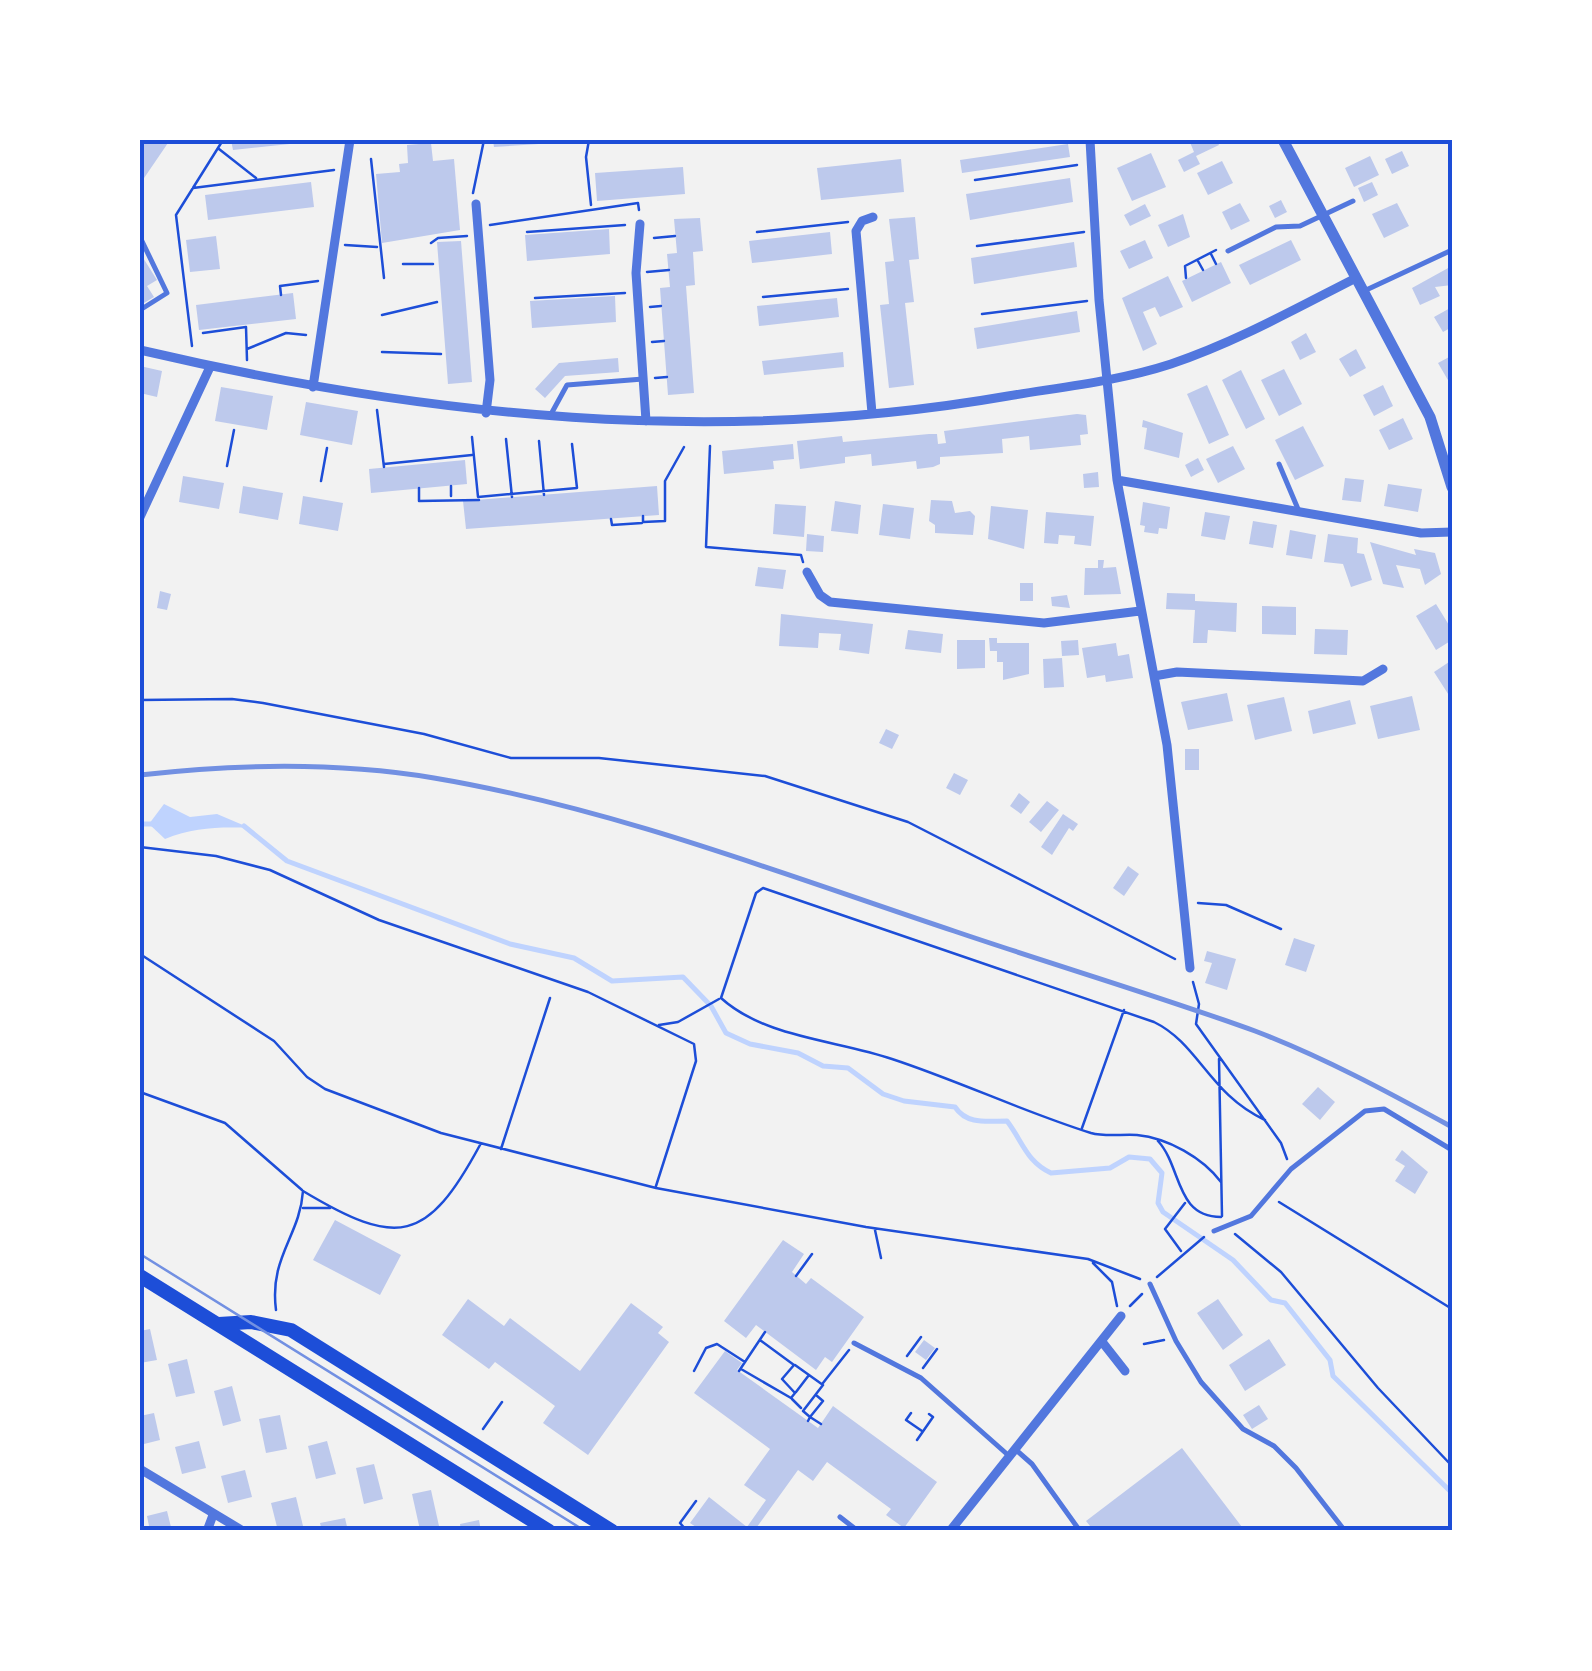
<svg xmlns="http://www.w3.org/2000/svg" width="1592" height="1671" viewBox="0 0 1592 1671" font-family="Spectral,serif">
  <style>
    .water { fill: #bfd3fe }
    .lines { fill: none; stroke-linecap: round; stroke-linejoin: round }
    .stream { stroke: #bfd3fe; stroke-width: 5 }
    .building { fill: #bdc9ec }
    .path { stroke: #1d4ed8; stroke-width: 2.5 }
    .service { stroke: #5277de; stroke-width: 5 }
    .minor { stroke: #5277de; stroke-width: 9 }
    .tertiary { stroke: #5277de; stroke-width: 11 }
    .secondary { stroke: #1d4ed8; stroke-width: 14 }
    .tram { stroke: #7290e2; stroke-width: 2.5 }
    .rail { stroke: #7290e2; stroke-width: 5 }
    .neatline { fill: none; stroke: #1d4ed8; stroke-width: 4 }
  </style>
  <rect width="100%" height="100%" fill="#f2f2f2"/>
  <path class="water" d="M164 804 190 817 217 814 250 828C222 827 194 827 165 839L149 824Z"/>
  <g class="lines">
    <path class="stream" d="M140 824H156
      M244 826 287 861 510 944 574 958 612 981 683 977 711 1006 726 1033 750 1044 798 1053 823 1066 848 1068 883 1094 904 1101 955 1107C967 1125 987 1121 1007 1121 1023 1142 1026 1161 1051 1173L1110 1168 1129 1157 1150 1159 1162 1173 1158 1203 1163 1212 1233 1260 1271 1300 1285 1303 1330 1360 1333 1376 1452 1493"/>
  </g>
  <path class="building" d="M140 140H170L140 184Z
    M231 140H299V143L233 150Z
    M493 140H554V143L494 147Z
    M1189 140H1217L1219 145 1196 156 1200 164 1184 172 1178 160 1194 152Z
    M431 143 433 161 454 159 460 230 382 243 376 174 400 172 399 164 408 163 407 145Z
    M1068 144 1070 157 962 173 960 160Z
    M1402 151 1409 166 1392 174 1385 159Z
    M1151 153 1166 187 1132 201 1117 168Z
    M1370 156 1379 175 1354 187 1345 168Z
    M901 159 904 192 821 200 817 168Z
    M1222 161 1233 183 1208 195 1197 173Z
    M683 167 685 194 597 201 595 173Z
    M1070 178 1073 202 970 220 966 194Z
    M311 182 314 207 208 220 205 195Z
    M1372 182 1378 195 1364 202 1358 188Z
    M1281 200 1287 212 1275 218 1269 206Z
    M1240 203 1250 221 1231 230 1222 212Z
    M1397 203 1409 226 1384 238 1372 214Z
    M1145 204 1151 216 1130 226 1124 215Z
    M1183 214 1190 237 1168 247 1158 225Z
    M915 217 919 259 909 260 914 302 905 303 914 385 889 388 880 305 889 304 885 262 894 261 889 219Z
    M700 218 703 251 693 252 695 285 686 286 694 393 668 395 660 288 670 287 667 254 677 253 674 219Z
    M609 229 610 254 527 261 525 235Z
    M830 232 832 254 752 263 749 241Z
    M216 236 220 269 190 272 186 240Z
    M1145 240 1153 258 1129 269 1120 251Z
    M1291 240 1301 260 1250 285 1239 265Z
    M461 241 472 382 448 384 437 242Z
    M1074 242 1077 267 974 284 971 258Z
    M140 253 157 280 147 286 154 297 144 303Z
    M1221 262 1231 283 1192 302 1182 281Z
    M1450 267 1452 285 1435 287 1440 296 1420 305 1412 288Z
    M1168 276 1183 307 1160 317 1155 307 1143 312 1157 344 1143 351 1122 298Z
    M293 293 296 319 199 330 196 305Z
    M615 296 616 322 532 328 530 301Z
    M837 298 839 317 759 326 757 306Z
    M1452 307V327L1443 332 1434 317Z
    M1077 311 1080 332 977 349 974 328Z
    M1306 333 1316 352 1300 360 1291 342Z
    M1356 349 1366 368 1350 377 1339 359Z
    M843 352 844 367 764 375 762 361Z
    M1451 356 1452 359V387L1438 363Z
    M618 358 619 372 565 376 545 398 535 389 559 363Z
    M140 366 162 371 157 397 140 393Z
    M1284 369 1302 404 1279 416 1261 380Z
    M1241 370 1265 419 1246 429 1222 380Z
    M1207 385 1229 435 1209 444 1187 394Z
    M1383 385 1393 406 1374 416 1363 395Z
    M221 387 273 396 267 430 215 421Z
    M306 402 358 411 352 445 300 435Z
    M1077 414 1086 415 1088 434 1080 435 1081 445 1030 450 1029 436 1002 439 1003 453 940 457V464L933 467 917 469 916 461 872 466 871 454 845 457V463L800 469 797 441 842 436 843 442 929 434H937L938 444 946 443 944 431Z
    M1403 418 1413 439 1389 450 1379 430Z
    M1143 420 1183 433 1179 458 1144 449 1147 428 1142 427Z
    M1303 426 1324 466 1295 480 1275 440Z
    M793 444 794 459 773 461 774 469 724 474 722 451Z
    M1233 446 1245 469 1218 483 1206 459Z
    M1198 458 1204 470 1191 477 1185 465Z
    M465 460 467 484 371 493 369 469Z
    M1098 472 1099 487 1084 488 1083 474Z
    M183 476 224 483 219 509 179 502Z
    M1345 478 1364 480 1361 502 1342 500Z
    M1388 484 1422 489 1418 512 1384 506Z
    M243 486 283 493 278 520 239 513Z
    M657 486 659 515 466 529 463 501Z
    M303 496 343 503 338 531 299 524Z
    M931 500 952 501 955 513 970 511 975 516 973 535 935 533V525L929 521Z
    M835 501 861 505 858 534 831 531Z
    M1143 502 1170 507 1167 529 1159 528 1158 534 1144 532 1145 526 1140 525Z
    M775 504 806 506 804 537 773 534Z
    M883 504 914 508 910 539 879 535Z
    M991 506 1028 510 1024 549 988 539Z
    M1046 512 1094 516 1091 546 1074 544 1075 536 1059 535 1058 544 1044 543Z
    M1205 512 1230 516 1225 540 1201 536Z
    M1253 521 1277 525 1273 548 1249 544Z
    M1290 530 1316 535 1312 559 1286 555Z
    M807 534 824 536 823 552 806 551Z
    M1328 534 1358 538 1357 553 1364 554 1372 580 1351 587 1343 564 1324 562Z
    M1370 542 1416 555 1414 549 1435 553 1441 574 1425 585 1420 569 1396 565 1404 588 1383 584Z
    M1098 560H1104L1103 568 1116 567 1121 594 1084 595 1085 568H1098Z
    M758 567 786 570 783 589 755 586Z
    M1020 583H1033V601H1020Z
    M160 591 171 594 167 610 157 608Z
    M1167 593 1195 594V601L1237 603 1236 632 1208 630 1207 643H1193L1195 610 1166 609Z
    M1067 595 1070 608 1052 606 1051 597Z
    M1436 604 1452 630V640L1436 650 1416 616Z
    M1262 606 1296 607V635L1262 634Z
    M781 614 873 624 869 654 839 650 841 634 819 633 818 648 779 646Z
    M1315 629 1348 630 1347 655 1314 654Z
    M908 630 943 634 941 653 905 649Z
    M989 638H997V643H1029V674L1003 680V662H997V651H990Z
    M957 640H985V668L957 669Z
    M1078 640 1079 655 1062 656 1061 641Z
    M1116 643 1118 656 1129 654 1133 678 1106 682 1105 675 1087 678 1082 648Z
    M1062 658 1064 687 1044 688 1043 659Z
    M1452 660V700L1434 672Z
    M1227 693 1233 721 1188 730 1181 702Z
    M1412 696 1420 730 1378 739 1370 706Z
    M1284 697 1292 731 1255 740 1247 705Z
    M1350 700 1356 724 1313 734 1308 711Z
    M886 729 899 735 892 749 879 743Z
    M1185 749H1199V770H1185Z
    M954 773 968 780 960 795 946 788Z
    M1019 793 1030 802 1021 814 1010 806Z
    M1047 801 1059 810 1041 832 1029 822Z
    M1063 814 1078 824 1073 831 1069 828 1052 855 1041 847Z
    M1128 866 1139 874 1124 896 1113 888Z
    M1294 938 1315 945 1306 972 1285 965Z
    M1207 951 1236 959 1227 990 1205 983 1212 963 1204 961Z
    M1318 1087 1335 1102 1320 1120 1302 1104Z
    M1402 1150 1428 1172 1415 1194 1395 1181 1405 1166 1395 1160Z
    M335 1220 401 1255 380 1295 313 1260Z
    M783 1240 804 1254 792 1272 806 1284 811 1278 864 1317 832 1362 825 1357 816 1370 756 1325 746 1338 724 1321Z
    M468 1299 504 1326 510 1318 580 1371 631 1303 663 1327 658 1333 669 1342 588 1455 543 1423 555 1406 495 1362 489 1369 442 1335Z
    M1218 1299 1243 1335 1223 1350 1197 1313Z
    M150 1329 157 1360 140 1363V1331Z
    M1269 1339 1286 1365 1245 1391 1229 1365Z
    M924 1340 935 1348 926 1360 915 1352Z
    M725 1351 742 1363 737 1370 818 1428 833 1406 937 1482 904 1528 886 1515 891 1509 827 1462 813 1481 798 1470 754 1531H702L690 1523 709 1497 747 1527 766 1500 744 1485 770 1449 694 1393Z
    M187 1359 195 1393 176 1397 168 1364Z
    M232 1386 241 1421 223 1426 214 1391Z
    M1259 1405 1268 1419 1252 1429 1243 1415Z
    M154 1413 160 1440 140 1445V1416Z
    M280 1415 287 1449 266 1453 259 1419Z
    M199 1441 206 1468 182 1474 175 1447Z
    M327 1441 336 1474 316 1479 308 1446Z
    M1182 1448 1245 1531H1094L1086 1521Z
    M374 1464 383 1499 364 1504 356 1468Z
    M245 1470 252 1497 228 1503 221 1476Z
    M431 1490 439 1526 420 1530 412 1494Z
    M296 1497 303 1526 278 1531 271 1503Z
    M167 1511 172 1531H150L147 1516Z
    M345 1518 348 1531H322L320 1523Z
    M479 1520 481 1531H461L460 1524Z"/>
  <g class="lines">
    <path class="path" d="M589 140 586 157 591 205
      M219 149 256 178
      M371 159 384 278
      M975 180 1077 165
      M193 188 334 170
      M473 193 484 140
      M490 225 638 203 639 210
      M527 232 625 225
      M757 232 848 222
      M654 238 675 236
      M431 243 438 238 467 236
      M345 245 377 247
      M977 246 1084 232
      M1211 254 1216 264
      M1198 261 1203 270
      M403 264H433
      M647 272 669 270
      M1186 278 1185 266 1216 250
      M281 295 280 286 318 281
      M763 297 848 289
      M535 298 625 293
      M650 307 661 306
      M982 314 1087 301
      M382 315 437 302
      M203 333 246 327 247 360
      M652 342 664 341
      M192 346 176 215 223 140
      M247 349 286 333 306 335
      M382 352 441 354
      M655 378 667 377
      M377 410 384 467
      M472 437 478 497 577 488 572 444
      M506 439 512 497
      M539 441 544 495
      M710 446 706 547 801 555 803 562
      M384 464 472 455
      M227 466 234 430
      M321 481 327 448
      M451 486V496
      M419 488V501L479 500
      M643 516V522L665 521V481L684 447
      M611 519 612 525 642 523
      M140 700 232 699 263 703 424 734 511 758H599L765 776 908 822 1175 959
      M140 847 216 856 270 870 379 920 588 992 694 1044 696 1061 656 1186
      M1198 903 1226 905 1281 929
      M140 954 274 1041 307 1077 325 1089 441 1133 656 1188 866 1227 1088 1259 1140 1279
      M1193 982 1199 1004 1196 1024 1281 1143 1287 1159
      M659 1025 678 1022 719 999
      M1219 1059 1222 1216
      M140 1092 225 1123 302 1190
      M1082 1128 1124 1010
      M1158 1141C1182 1167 1175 1217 1221 1217
      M501 1149 550 998
      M1221 1182C1203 1158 1168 1138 1137 1135 1122 1134 1105 1137 1091 1133 1024 1112 959 1081 892 1059 837 1040 765 1038 721 998L756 893 763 888 1154 1022C1199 1044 1209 1094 1265 1120
      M1279 1202 1452 1309
      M303 1208H330
      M875 1230 881 1258
      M1235 1234 1281 1272 1378 1388 1452 1466
      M1181 1251 1165 1229 1185 1203
      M1093 1263 1112 1282 1117 1306
      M796 1276 812 1254
      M1157 1277 1204 1237
      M1130 1306 1142 1294
      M276 1310C269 1257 300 1236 303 1191 398 1248 427 1243 480 1145
      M1144 1344 1164 1340
      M907 1356 921 1337
      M795 1365 823 1385 803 1411 810 1417 823 1401 816 1395
      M923 1368 937 1349
      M741 1369 791 1398 795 1393 782 1379 794 1365 760 1340
      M694 1371 706 1348 717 1344 745 1362
      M739 1371 765 1332
      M823 1383 849 1350
      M796 1392 809 1375
      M792 1399 801 1408
      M911 1413 906 1420 922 1431
      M808 1421 810 1417 821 1424
      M483 1429 502 1402
      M917 1440 933 1417 929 1414
      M687 1531 680 1523 696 1501"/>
    <path class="service" d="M140 237 167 293 140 310
      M1228 251 1276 227 1300 226 1353 201
      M1364 291 1452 250
      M550 416 567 385 643 379
      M1279 464 1298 509
      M1214 1231 1251 1216 1291 1169 1365 1111 1384 1109 1452 1150
      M1150 1284 1176 1341 1201 1382 1243 1429 1274 1446 1296 1468 1345 1531
      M854 1343 921 1378 1008 1455
      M1016 1450 1032 1464 1080 1531
      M840 1517 858 1531"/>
    <path class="minor" d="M1090 140 1099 300 1117 480 1167 745 1190 968
      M476 204 490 380 486 413
      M640 224 636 273 646 421
      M140 350C427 417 716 447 1008 396 1062 387 1119 381 1171 364 1236 342 1295 309 1356 278
      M313 387 350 140
      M872 413 856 231 862 221 873 217
      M1117 480 1421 533 1452 532
      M140 517 210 367
      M807 572 820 595 830 602 1044 623 1140 611
      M1154 676 1177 672 1363 681 1383 669
      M1103 1343 1125 1371
      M140 1469 243 1531
      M207 1531 213 1515
      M950 1531 1121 1316"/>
    <path class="tertiary" d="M1283 140 1430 417 1452 487"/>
    <path class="secondary" d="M140 1276 549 1531
      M219 1324 251 1322 291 1330 612 1531"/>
    <path class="tram" d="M140 1254 585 1531"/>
    <path class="rail" d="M140 775C236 764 338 762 434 778 612 808 783 874 954 931 1054 965 1156 995 1255 1031 1323 1057 1388 1092 1452 1127"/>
  </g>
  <rect width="1592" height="1671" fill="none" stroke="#ffffff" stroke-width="285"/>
  <rect x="142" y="142" width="1308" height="1386" class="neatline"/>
</svg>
